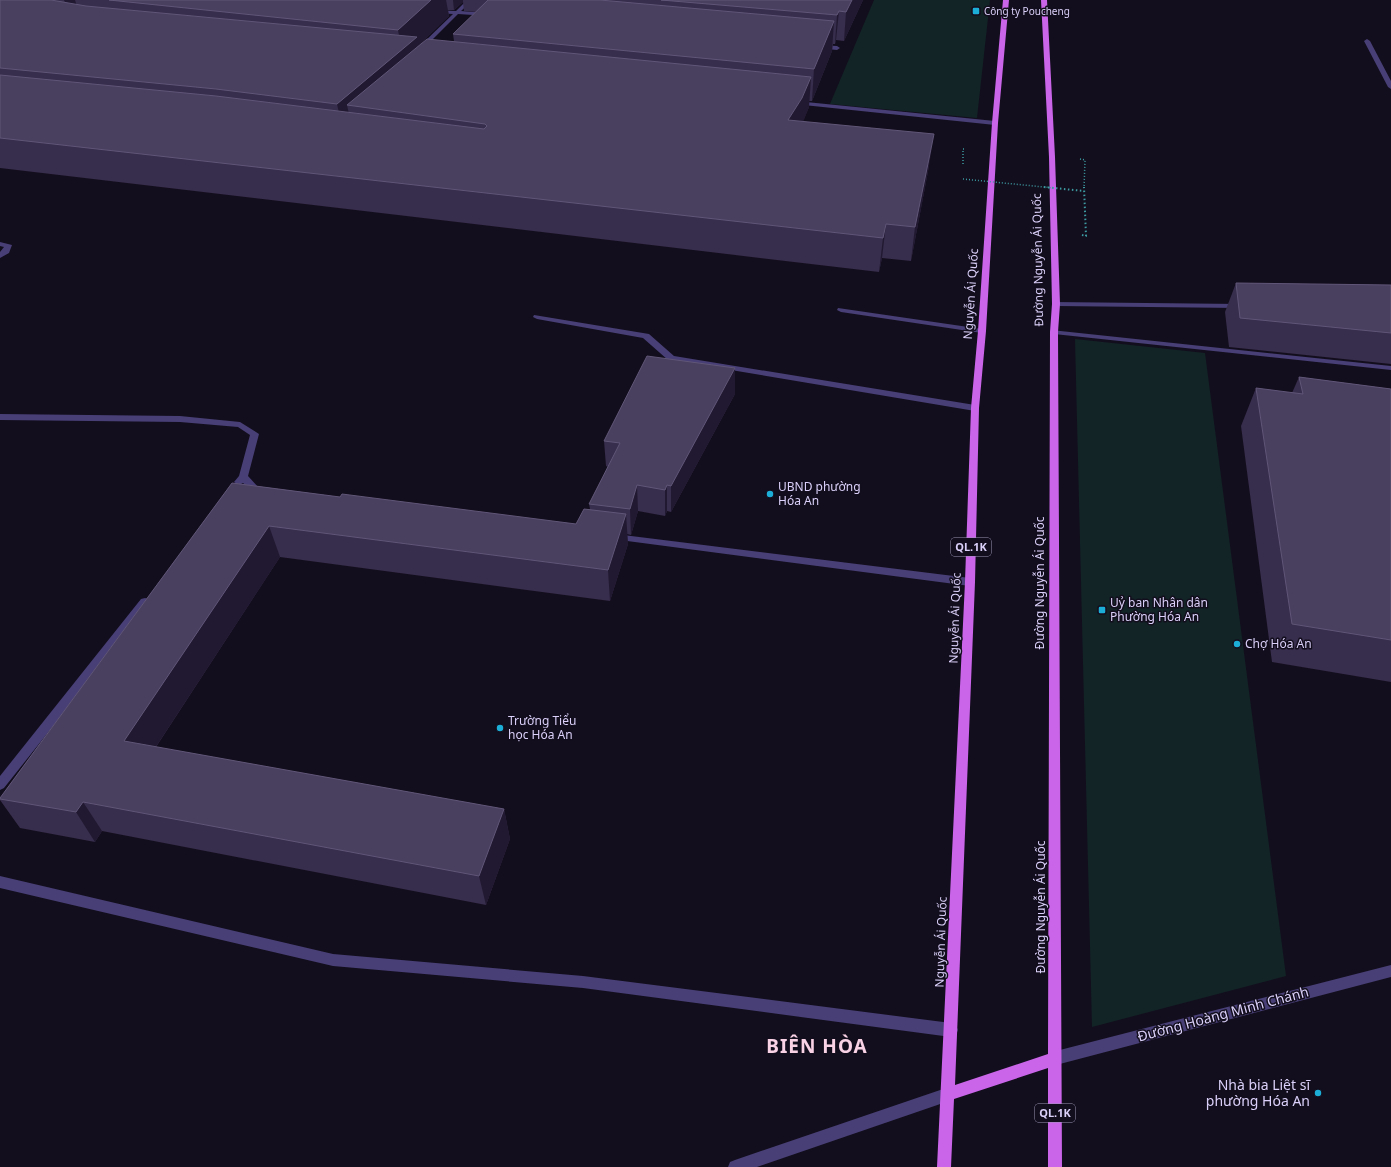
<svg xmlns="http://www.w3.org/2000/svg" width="1391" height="1167" viewBox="0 0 1391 1167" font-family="'Noto Sans',sans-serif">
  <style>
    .green { fill: #122426 }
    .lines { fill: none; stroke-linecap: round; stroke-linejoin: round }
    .path-far1 { stroke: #3c9aa1; stroke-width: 1.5; stroke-dasharray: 1 2; stroke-linecap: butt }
    .path { stroke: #3c9aa1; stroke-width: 2; stroke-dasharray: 1.5 2.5; stroke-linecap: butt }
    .minor { fill: #483f76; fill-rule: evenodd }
    .major { fill: #ca65ea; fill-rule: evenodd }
    .path-bridge-far1 { stroke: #3c9aa1; stroke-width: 1.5; stroke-dasharray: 1 2; stroke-linecap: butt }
    .path-bridge { stroke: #3c9aa1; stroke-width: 2; stroke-dasharray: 1.5 2.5; stroke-linecap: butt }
    .wall { fill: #372d4c; fill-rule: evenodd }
    .shaded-wall { fill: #211931 }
    .building { fill: #493f5f; stroke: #605677 }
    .poi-dot { fill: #1daed8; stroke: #130e1d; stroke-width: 1.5 }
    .labels { text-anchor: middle; stroke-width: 3; stroke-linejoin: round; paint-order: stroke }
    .far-poi-label { font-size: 10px; fill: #dad0f9; stroke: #130e1d; text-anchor: start }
    .shield { fill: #130e1d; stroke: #9e96b7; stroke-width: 1 }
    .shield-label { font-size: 11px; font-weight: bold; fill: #dad0f9 }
    .street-label { font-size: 12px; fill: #dad0f9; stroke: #130e1d }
    .poi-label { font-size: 12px; fill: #dad0f9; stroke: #130e1d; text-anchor: start }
    .near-street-label { font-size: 14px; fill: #dad0f9; stroke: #130e1d }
    .near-poi-label { font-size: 14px; fill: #dad0f9; stroke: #130e1d; text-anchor: end }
    .near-district-label { font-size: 19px; font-weight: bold; letter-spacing: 1px; fill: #f9d2e6; stroke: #130e1d }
  </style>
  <rect width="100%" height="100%" fill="#130e1d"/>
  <path class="green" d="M874 0H990L977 118 830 104Z
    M1075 339 1205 353 1286 976 1092 1027Z"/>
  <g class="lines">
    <path class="path-far1" d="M1080 159 1085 160 1084 188
      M963 164V149H966"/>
    <path class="path" d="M1082 235 1086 236 1084 187"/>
    <path class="minor" d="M467 0H473L461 11 486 13 489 15 488 16 458 14 423 49H419V47L453 14 435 13 433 12V10L456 11Z
      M1367 39 1370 41 1391 81V89L1388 87 1364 41Z
      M819 45 837 46 840 48 837 50 817 48V46Z
      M796 101 995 121 998 123 995 125 794 104V102Z
      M0 242 12 245 9 253 0 258V252L4 247 0 246Z
      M1053 302 1240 304 1244 306 1240 308 1056 306 1052 304Z
      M838 308 982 329 986 331 982 333 841 312 837 310Z
      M534 315 649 334 674 356 975 405 979 408 975 411 671 360H668L643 338 537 319 533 317Z
      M1051 330 1391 366V370L1054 334 1050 332Z
      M0 414 180 416 240 422 259 434 248 476 258 487 265 489 267 491 262 494C253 492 250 489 243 483L239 485 234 482 239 476 250 435 238 427 180 422 0 420Z
      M615 534 970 578 975 582 970 586 612 539 610 537Z
      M145 598 149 599 150 602 149 605 4 788 0 790V776L141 599Z
      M0 876 333 954 583 976 951 1023 956 1025 958 1030 956 1035 951 1037 583 988 333 966 0 888Z
      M1391 965V977L1056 1065 1051 1063 1049 1058 1051 1053 1056 1051Z
      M949 1087 954 1089 956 1094 954 1099 949 1101 757 1167H728L730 1162 735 1160Z"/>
    <path class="major" d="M1003 0H1009L998 123 986 331 979 408 975 582 955 1085 1048 1054 1050 332 1052 304 1049 157 1041 0H1047L1055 157 1060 304 1058 332 1062 1167H1048V1068L954 1099 951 1167H937L965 582 971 408 978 331 992 123Z"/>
    <path class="path-bridge-far1" d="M963 179 1054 188"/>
    <path class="path-bridge" d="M1044 187 1084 191"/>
  </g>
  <path class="wall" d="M0 0H863L844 41 836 40 835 44H833L832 51 812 101H809V107L803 121 929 166 911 261 882 258 879 272 0 168ZM463 2 464 11 476 12 453 34 454 41 418 46 449 16 448 10H454Z
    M1236 283 1391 285V364L1229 347 1225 312Z
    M1299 377 1391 389V682L1272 662 1241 426 1256 388 1292 393Z
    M735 394 671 512 667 511 665 516 638 511 631 535 627 534 628 544 610 601 280 557 156 747 504 809 510 839 486 905 102 831 95 842 20 828 0 800V798L232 483 340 497 576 524 590 509 589 504 608 467 606 466 604 441Z"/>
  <path class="shaded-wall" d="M64 0H75L81 19 73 24Z
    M431 0H446L449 16 418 46 421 67 347 105 352 128 344 135 337 104 402 50 398 30Z
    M453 0H463V2L454 10Z
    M852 0H863L844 41 846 12Z
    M839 11 836 40 835 44 837 15Z
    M834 21 832 51 812 101 814 69Z
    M811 77 809 107 800 130 788 120Z
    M934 134 929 166 911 261 915 227Z
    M886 224 882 258 879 272 883 238Z
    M735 368V394L671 512V486Z
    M637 485 638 511 631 535 630 509Z
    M667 485V511L665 516V490Z
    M626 514 628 544 610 601 608 570Z
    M269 526 280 557 140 771 124 741Z
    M83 802 102 831 95 842 76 812Z
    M504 809 510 839 486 905 479 876Z"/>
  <path class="building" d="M0 0H51L86 6 417 37 337 104 216 89 0 68Z
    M109 0H431L398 30Z
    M488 0H600L834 21 814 69 453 34Z
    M661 0H852L846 12 839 11 837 15Z
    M427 39 811 77 802 98 788 120 934 134 915 227 886 224 883 238 0 138V75L216 96 484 129 487 126 485 124 347 105Z
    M1236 283 1391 285V333L1240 318Z
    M647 356 735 368 671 486 667 485 665 490 637 485 630 509 589 504 620 443 604 441Z
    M1299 377 1391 389V640L1292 624 1256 388 1303 394Z
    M232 483 340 497 342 494 576 524 584 509 626 514 608 570 269 526 124 741 504 809 479 876 83 802 76 812 0 799V798Z"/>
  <g class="poi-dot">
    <rect x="972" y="7" width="8" height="8" rx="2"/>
    <circle cx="770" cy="494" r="4"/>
    <rect x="1098" y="606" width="8" height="8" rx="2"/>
    <circle cx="1237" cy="644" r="4"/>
    <circle cx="500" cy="728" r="4"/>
    <circle cx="1318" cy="1093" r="4"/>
  </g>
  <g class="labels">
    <g class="far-poi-label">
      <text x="984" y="15">Công ty Poucheng</text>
    </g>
    <g class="shield">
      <rect x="951" y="538" width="40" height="18" rx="3"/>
      <rect x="1035" y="1104" width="40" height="18" rx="3"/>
    </g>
    <g class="shield-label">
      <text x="971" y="551">QL.1K</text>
      <text x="1055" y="1117">QL.1K</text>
    </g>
    <g class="street-label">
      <text transform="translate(1038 260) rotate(-91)" y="4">Đường Nguyễn Ái Quốc</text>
      <text transform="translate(971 294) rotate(-86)" y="4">Nguyễn Ái Quốc</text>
      <text transform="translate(1040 583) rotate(-90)" y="4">Đường Nguyễn Ái Quốc</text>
      <text transform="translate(955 618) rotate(-88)" y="4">Nguyễn Ái Quốc</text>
      <text transform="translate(1041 907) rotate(-90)" y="4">Đường Nguyễn Ái Quốc</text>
      <text transform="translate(941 942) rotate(-88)" y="4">Nguyễn Ái Quốc</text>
    </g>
    <g class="poi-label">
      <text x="778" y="491">UBND phường<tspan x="778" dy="14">Hóa An</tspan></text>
      <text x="1110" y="607">Uỷ ban Nhân dân<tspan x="1110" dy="14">Phường Hóa An</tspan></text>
      <text x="1245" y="648">Chợ Hóa An</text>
      <text x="508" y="725">Trường Tiểu<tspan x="508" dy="14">học Hóa An</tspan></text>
    </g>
    <g class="near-street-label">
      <text transform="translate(1223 1014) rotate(-15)" y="5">Đường Hoàng Minh Chánh</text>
    </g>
    <g class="near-poi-label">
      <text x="1310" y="1090">Nhà bia Liệt sĩ<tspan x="1310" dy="16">phường Hóa An</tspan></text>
    </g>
    <g class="near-district-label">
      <text x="817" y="1053">BIÊN HÒA</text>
    </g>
  </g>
</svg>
